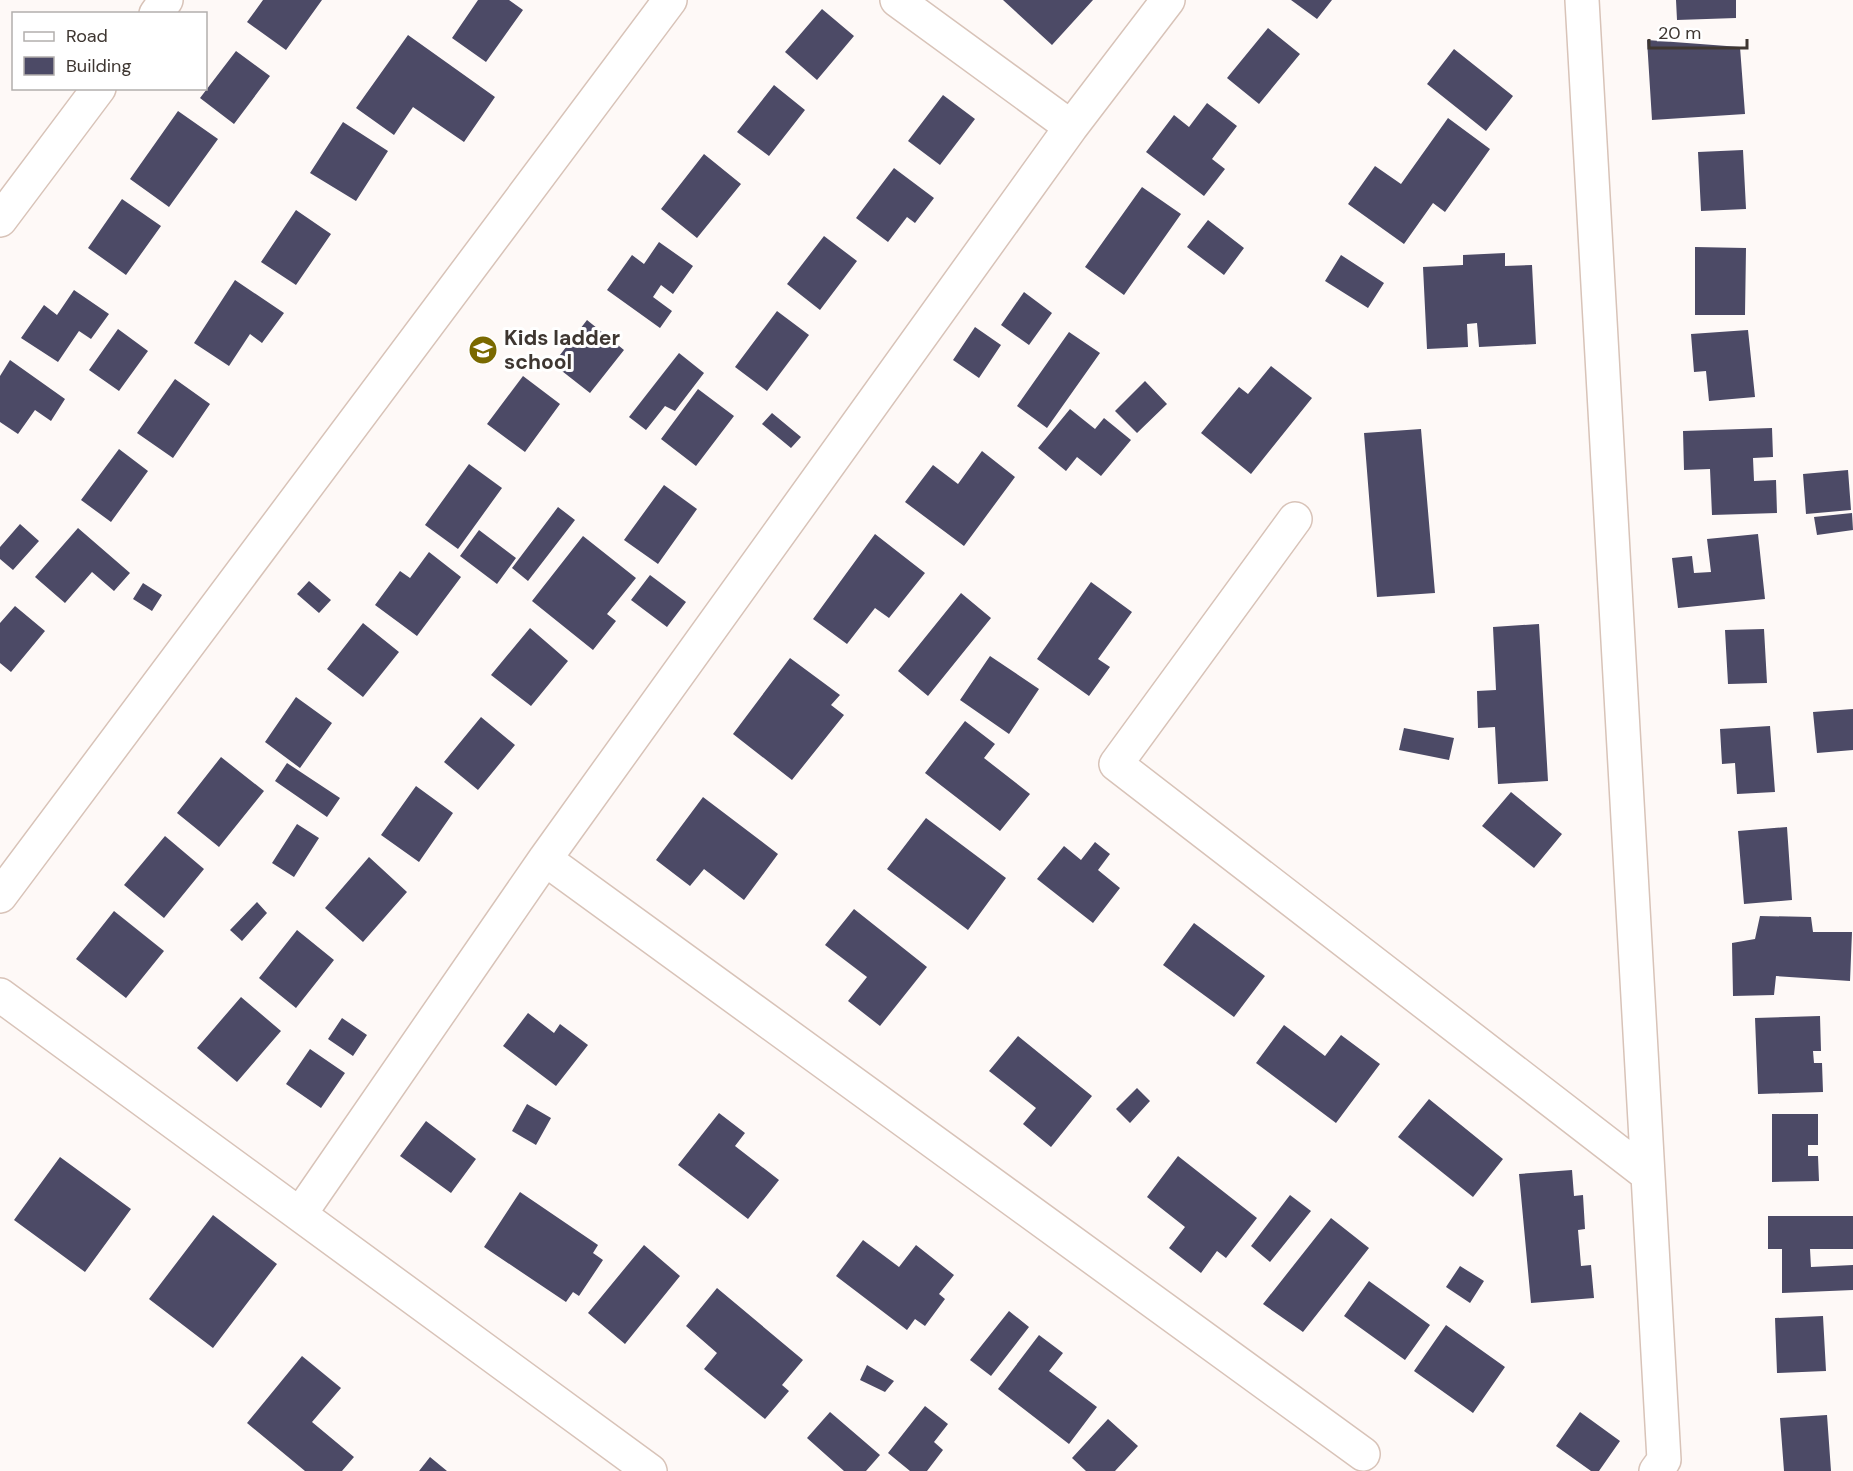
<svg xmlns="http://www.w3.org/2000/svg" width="1853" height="1471" viewBox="0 0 1853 1471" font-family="'DM Sans',sans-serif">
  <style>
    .building { fill: #4c4a66 }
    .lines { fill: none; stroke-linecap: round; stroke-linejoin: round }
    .minor-casing { stroke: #d8c3b8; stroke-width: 36 }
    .minor { stroke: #fff; stroke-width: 33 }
    .labels { text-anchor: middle; stroke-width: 6; stroke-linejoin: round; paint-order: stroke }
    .poi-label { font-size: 21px; font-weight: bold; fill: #3e3631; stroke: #fff; text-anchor: start }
  </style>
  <rect width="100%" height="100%" fill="#fef9f7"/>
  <path class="building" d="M263 0H322L286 50 247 22Z
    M478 0H509L523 10 486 62 452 38Z
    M1003 0H1093L1052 45Z
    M1291 0H1332L1317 19Z
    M1676 0H1736V18L1677 20Z
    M822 9 854 36 817 80 785 52Z
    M1268 28 1300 54 1259 104 1227 78Z
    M408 35 495 97 464 142 413 107 394 135 356 108Z
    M1647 40 1740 47 1745 114 1652 120Z
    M1454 49 1513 96 1486 131 1427 84Z
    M236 51 270 76 234 124 200 98Z
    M774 85 805 110 769 156 737 132Z
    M943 95 975 119 940 165 908 141Z
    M1207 103 1237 126 1212 159 1225 169 1204 196 1146 152 1174 115 1189 127Z
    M178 111 218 139 169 207 130 179Z
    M1448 118 1490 149 1445 212 1433 203 1404 244 1348 204 1375 166 1401 184Z
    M343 122 388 151 356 201 310 173Z
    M1743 150 1746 209 1701 211 1698 152Z
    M704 154 741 184 697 238 661 209Z
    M894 168 934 198 915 223 907 217 888 242 856 218Z
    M1142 187 1181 214 1124 295 1085 267Z
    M122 199 161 226 126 275 88 248Z
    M296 210 331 234 296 285 261 262Z
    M1208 220 1244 248 1224 275 1187 247Z
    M824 236 857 261 820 310 787 284Z
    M659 242 693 266 673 294 661 285 653 297 672 311 660 328 607 290 632 255 644 264Z
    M1695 247 1746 248 1745 315H1695Z
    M1505 253V266L1532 265 1536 344 1479 347 1477 323 1467 324 1468 347 1427 349 1423 267 1463 265V255Z
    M1341 255 1384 283 1368 308 1325 281Z
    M235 280 284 313 262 343 250 334 229 366 194 343Z
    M74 290 109 314 91 339 79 331 58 362 21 338 44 305 57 315Z
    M1024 292 1052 313 1029 345 1001 325Z
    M777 311 809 335 767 391 735 367Z
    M587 320 624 350 590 393 553 364Z
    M975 327 1001 345 979 378 953 360Z
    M118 329 148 351 119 391 89 370Z
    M1748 330 1755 397 1709 401 1706 371 1694 372 1691 334Z
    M1069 332 1100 353 1047 428 1017 406Z
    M679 353 704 373 675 411 665 406 646 430 629 417Z
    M10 360 65 399 51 421 35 410 18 434 0 422V376Z
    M1271 366 1312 398 1251 474 1201 433 1239 387 1248 394Z
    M523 376 560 404 525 452 487 424Z
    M175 379 210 404 173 458 137 433Z
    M1145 381 1167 404 1137 433 1115 411Z
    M698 389 734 416 696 466 661 439Z
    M1070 409 1095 429 1104 418 1131 440 1101 476 1077 457 1066 471 1038 448Z
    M772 413 801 437 791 448 762 424Z
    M1772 428 1773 457 1753 458 1754 481 1776 480 1777 513 1712 515 1710 469 1684 470 1683 431Z
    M1421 429 1435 593 1377 597 1364 433Z
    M119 449 148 471 111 522 81 500Z
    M982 451 1015 477 964 546 905 502 933 465 958 484Z
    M469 464 502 488 458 549 425 525Z
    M1848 470 1851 510 1806 514 1803 474Z
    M664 485 697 509 658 564 624 540Z
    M558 507 575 520 528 581 512 568Z
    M1852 513 1853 530 1817 535 1814 517Z
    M20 524 39 541 13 570 0 559V547Z
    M78 528 130 573 114 591 92 572 65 603 35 577Z
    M479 530 516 558 497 584 460 556Z
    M875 534 925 573 889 618 875 608 847 644 813 619Z
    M1758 534 1765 599 1678 608 1672 558 1692 556 1694 573 1711 572 1707 539Z
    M583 536 636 578 607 614 616 621 593 650 532 601Z
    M429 552 461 577 417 636 375 605 400 571 410 578Z
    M650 575 686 602 667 627 631 600Z
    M309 581 331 600 319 613 297 594Z
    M1091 582 1132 612 1098 659 1110 667 1089 696 1037 659Z
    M143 583 162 595 152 611 133 599Z
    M961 593 991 618 928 696 898 671Z
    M15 606 45 631 11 672 0 663V623Z
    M363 623 399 652 363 697 327 669Z
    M1539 624 1548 781 1498 784 1495 727 1478 728 1477 691 1496 690 1493 627Z
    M530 628 568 661 531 706 491 675Z
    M1764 629 1767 683 1728 684 1725 630Z
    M990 656 1039 689 1009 734 960 700Z
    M790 658 840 695 831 705 844 715 792 780 733 734Z
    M296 697 332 723 300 768 265 742Z
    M1853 709V750L1817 753 1813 712Z
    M481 717 515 745 478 790 444 762Z
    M965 721 995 744 984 758 1030 794 1000 831 925 773Z
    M1770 726 1775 792 1737 794 1735 763 1722 764 1720 729Z
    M1404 728 1454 738 1449 760 1399 750Z
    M221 757 264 791 219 847 177 813Z
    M287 763 340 798 327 817 275 781Z
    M416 786 453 813 419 862 381 835Z
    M1511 792 1562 834 1534 868 1482 826Z
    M703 797 778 854 744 900 704 869 690 886 656 860Z
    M926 818 1006 878 968 930 887 869Z
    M297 824 319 838 294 877 272 863Z
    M1787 827 1792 900 1744 904 1738 831Z
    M165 836 204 869 164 918 124 885Z
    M1095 842 1110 854 1098 870 1120 888 1093 923 1037 879 1064 846 1081 860Z
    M369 857 407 892 363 942 325 908Z
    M257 902 267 913 242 941 230 930Z
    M854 909 927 967 880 1026 848 1001 867 977 825 945Z
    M114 911 164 951 126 998 76 959Z
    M1760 916 1811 917 1813 932H1852L1850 981 1776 976 1774 995 1733 996 1732 943 1755 939Z
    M1194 923 1265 976 1234 1017 1163 965Z
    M297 930 334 960 296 1008 259 978Z
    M241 997 281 1031 237 1082 197 1048Z
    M528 1013 554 1033 560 1024 588 1045 556 1086 503 1046Z
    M1820 1016 1821 1051H1813L1814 1063H1822L1823 1092 1758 1094 1755 1018Z
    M342 1018 367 1035 353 1056 328 1039Z
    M1284 1025 1325 1056 1341 1035 1380 1064 1336 1123 1256 1063Z
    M1018 1036 1092 1096 1051 1147 1023 1124 1036 1108 989 1071Z
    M310 1049 345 1073 321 1108 286 1084Z
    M1137 1088 1150 1101 1130 1123 1116 1109Z
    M1429 1099 1503 1159 1473 1197 1398 1137Z
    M527 1104 551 1118 536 1145 512 1131Z
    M719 1113 745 1133 735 1146 779 1180 748 1219 678 1165Z
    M1772 1114H1818V1145H1808V1156H1818L1819 1181 1772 1182Z
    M426 1121 476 1159 451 1193 400 1156Z
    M1178 1156 1257 1218 1226 1258 1217 1251 1201 1273 1169 1248 1185 1227 1147 1197Z
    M60 1157 131 1209 85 1272 14 1220Z
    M1572 1170 1574 1196 1583 1195 1585 1229 1578 1230 1581 1266 1591 1265 1594 1298 1531 1303 1519 1174Z
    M520 1192 598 1245 593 1253 603 1260 579 1296 573 1292 566 1302 484 1247Z
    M1290 1195 1311 1211 1270 1262 1251 1246Z
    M213 1215 277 1264 213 1348 149 1299Z
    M1768 1216H1853V1249H1810L1811 1267 1853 1265V1290L1782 1293V1249H1768Z
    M1331 1218 1369 1248 1303 1332 1263 1304Z
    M863 1240 899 1267 916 1245 954 1275 939 1294 945 1299 925 1326 915 1319 907 1330 836 1276Z
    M644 1245 680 1276 625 1344 588 1313Z
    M1460 1266 1484 1281 1470 1303 1446 1287Z
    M1369 1281 1430 1325 1405 1360 1344 1316Z
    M717 1288 803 1360 782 1385 789 1391 765 1419 704 1369 717 1353 686 1326Z
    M1009 1311 1029 1327 991 1376 970 1360Z
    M1823 1316 1826 1371 1777 1373 1775 1318Z
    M1446 1325 1505 1367 1473 1413 1414 1371Z
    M1039 1335 1063 1353 1049 1371 1097 1407 1069 1444 998 1389Z
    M302 1356 341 1388 312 1422 354 1457 342 1471H305L247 1423Z
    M867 1365 894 1381 885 1392 860 1380Z
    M925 1406 948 1424 934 1442 943 1450 927 1471H910L888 1453Z
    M830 1412 880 1455 866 1471H844L807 1438Z
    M1580 1412 1620 1441 1599 1471H1591L1556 1446Z
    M1827 1415 1831 1471H1784L1780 1418Z
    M1108 1419 1138 1446 1115 1471H1086L1072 1458Z
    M430 1457 447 1471H419Z"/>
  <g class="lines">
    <g class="minor-casing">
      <path id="minor" d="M897 0 1071 127
        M1582 0 1664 1460 1656 1471
        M156 14 166 0
        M0 220 99 88
        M1295 519 1116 764 1648 1175
        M545 859 1363 1454
        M0 896 670 0
        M0 995 650 1471
        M300 1214 545 859 1071 127 1168 0"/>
    </g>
    <use href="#minor" class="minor"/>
  </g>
  <defs>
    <g id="school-disc" transform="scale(1.5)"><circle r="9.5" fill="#7a6900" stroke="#fff"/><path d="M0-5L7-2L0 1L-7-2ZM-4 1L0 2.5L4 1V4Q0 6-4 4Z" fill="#fff"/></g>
  </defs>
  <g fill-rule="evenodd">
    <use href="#school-disc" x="483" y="350"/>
  </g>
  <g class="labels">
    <g class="poi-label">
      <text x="504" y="345">Kids ladder<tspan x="504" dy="24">school</tspan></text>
    </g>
  </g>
  <rect x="12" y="12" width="195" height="78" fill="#ffffff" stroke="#b2afad" stroke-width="1.5"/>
  <rect x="24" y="32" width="30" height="9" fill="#ffffff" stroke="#b2afad" stroke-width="1.5"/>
  <text x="66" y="42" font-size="18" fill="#3e3631">Road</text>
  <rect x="24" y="57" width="30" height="18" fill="#4c4a66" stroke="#b2afad" stroke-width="1.5"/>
  <text x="66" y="72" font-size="18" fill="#3e3631">Building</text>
  <path d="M1649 39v9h98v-9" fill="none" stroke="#3e3631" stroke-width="3"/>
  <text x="1658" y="39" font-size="18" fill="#3e3631" stroke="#ffffff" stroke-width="4.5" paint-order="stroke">20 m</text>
</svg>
